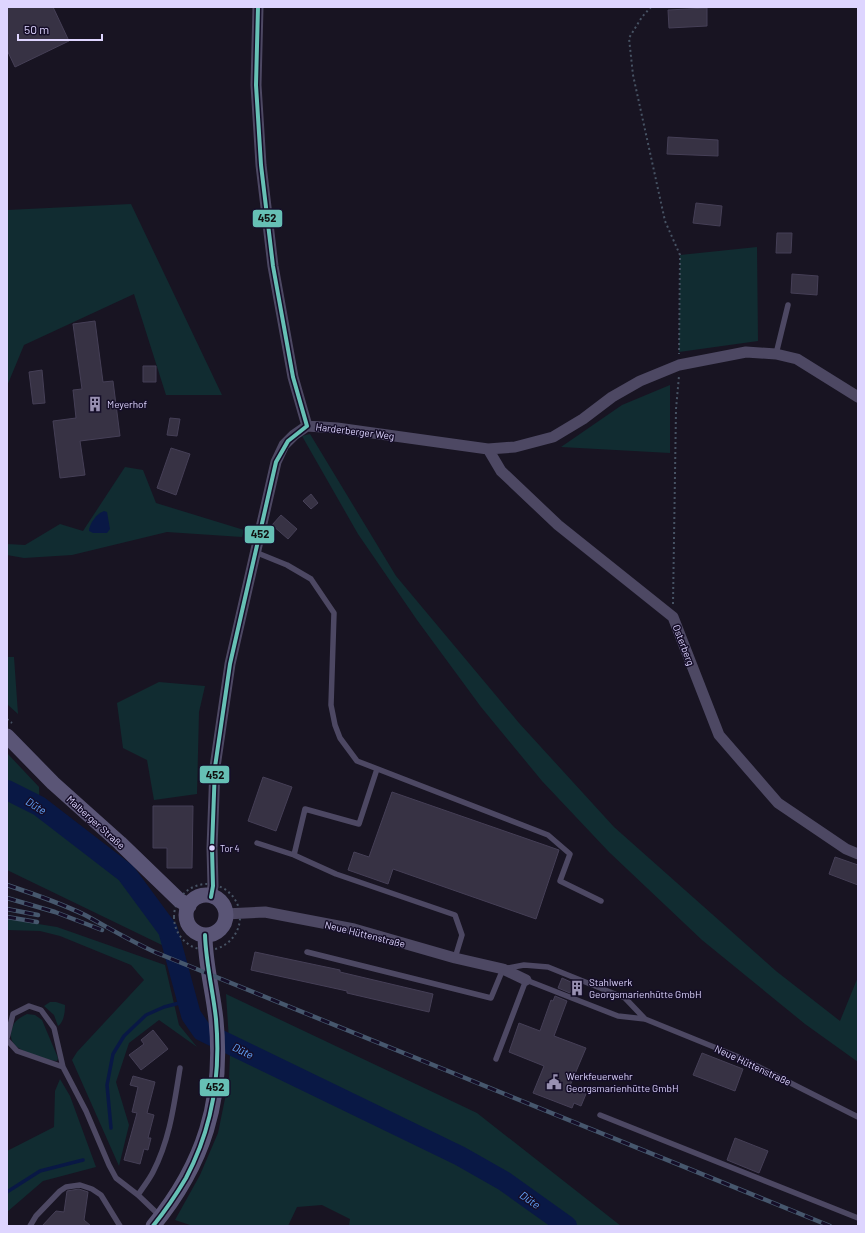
<svg xmlns="http://www.w3.org/2000/svg" width="865" height="1233" viewBox="0 0 865 1233" font-family="Barlow,sans-serif">
  <style>
    .green { fill: #112c31 }
    .water { fill: #091845 }
    .lines { fill: none; stroke-linecap: round; stroke-linejoin: round }
    .stream { stroke: #091845; stroke-width: 3.5 }
    .river { stroke: #091845; stroke-width: 20 }
    .building { fill: #373244; stroke: #453f56 }
    .path { stroke: #475364; stroke-width: 2; stroke-dasharray: 2 3; stroke-linecap: butt }
    .lane { stroke: #4d4863; stroke-width: 5.5 }
    .street { stroke: #4d4863; stroke-width: 11 }
    .secondary { stroke: #5a5576; stroke-width: 15 }
    .rail-casing { stroke: #46576d; stroke-width: 4.5 }
    .rail { stroke: #150e28; stroke-width: 3; stroke-dasharray: 9; stroke-linecap: butt }
    .bus-1-casing { stroke: #150e28; stroke-width: 7 }
    .bus-1 { stroke: #66c0b5; stroke-width: 4 }
    .bus-dot { fill: #ded5ff; stroke: #150e28; stroke-width: 1.5 }
    .labels { text-anchor: middle; stroke-width: 3; stroke-linejoin: round; paint-order: stroke }
    .bus-label { font-size: 9px; fill: #ded5ff; stroke: #150e28; text-anchor: start }
    .poi-label { font-size: 10px; fill: #ded5ff; stroke: #150e28; text-anchor: start }
    .street-label { font-size: 10px; fill: #ded5ff; stroke: #150e28 }
    .water-label { font-size: 11px; font-style: italic; fill: #63a6ff; stroke: #150e28 }
    .line-badge { stroke: #150e28; stroke-width: 1.5 }
    .pale-badge-label { font-size: 11px; text-anchor: middle; font-weight: bold; fill: #111 }
  </style>
  <rect width="100%" height="100%" fill="#181422"/>
  <path class="green" d="M131 204 222 395H166L134 294 24 345 7 386V210Z
    M757 247 758 341 679 352 680 255Z
    M670 385V453L561 447 622 405Z
    M310 434 396 576 519 723 614 827 776 971 840 1021 858 977V1062L805 1024 702 940 609 852 542 781 481 707 417 620 358 534 302 436Z
    M125 467 143 470 156 503 244 530 242 537 167 532 72 555 24 558 7 555V544L25 545 60 524 83 531Z
    M7 657H14L18 714 7 704Z
    M159 682 205 686 199 712 197 794 154 800 147 760 123 748 117 703Z
    M7 753 39 787 40 816 122 878 157 924 164 946 7 870Z
    M7 919 57 927 165 965 179 1025 197 1047 159 1020 129 1043 116 1082 129 1125 119 1166 72 1060 77 1052 144 980 131 965 60 936 40 931 7 930Z
    M226 994 477 1113 621 1226H349L350 1219 322 1205 297 1207 288 1226H193L175 1220 200 1175 218 1133 229 1079 230 1055Z
    M50 1002H56L65 1005C65 1012 64 1022 58 1026L54 1015 44 1006Z
    M27 1014 35 1015 42 1020 58 1058 57 1061C51 1061 45 1058 39 1056 26 1052 6 1047 12 1029 14 1021 19 1018 27 1014Z
    M60 1079 70 1096 96 1167 43 1181 7 1212V1151L54 1127 55 1091Z"/>
  <path class="water" d="M104 511 107 512 110 529 107 533H93L89 531C89 524 97 513 104 511Z"/>
  <g class="lines">
    <path class="stream" d="M111 1128 107 1085 113 1054 124 1036 146 1015 164 1007 187 1001
      M7 1192 40 1171 83 1160"/>
    <path class="river" d="M7 790 39 806 126 873 168 930 191 1015 202 1031 460 1156 504 1181 567 1226"/>
  </g>
  <path class="building" d="M7 7H53L69 41 15 67 7 50Z
    M707 8V26L669 28 668 10Z
    M668 137 718 140V156L667 154Z
    M696 203 722 206 720 226 693 223Z
    M777 233H792L791 253H776Z
    M792 274 818 276 817 295 791 293Z
    M95 321 103 382 113 381 120 436 80 441 85 475 60 478 53 421 76 418 73 390 82 389 73 324Z
    M143 366H156V382H143Z
    M42 370 45 403 33 404 29 372Z
    M170 418 180 419 177 436 167 435Z
    M171 448 190 454 176 495 157 488Z
    M311 494 318 503 311 509 303 501Z
    M281 515 297 529 288 539 272 525Z
    M263 777 292 787 276 831 248 821Z
    M392 792 559 850 536 919 393 869 388 884 348 870 354 852 369 857Z
    M153 806H193L192 868H167V848H153Z
    M835 857 858 865V885L829 874Z
    M255 952 340 970V972L433 994 429 1012 347 993V991L251 970Z
    M562 978 573 983 570 993 558 988Z
    M555 996 567 1001 554 1036 586 1048 569 1088 586 1094 581 1106 574 1103 572 1108 533 1093 544 1066 509 1052 519 1023 540 1031 551 1000 553 1001Z
    M153 1030 168 1049 141 1070 129 1055 144 1044 141 1040Z
    M702 1053 743 1069 735 1091 693 1075Z
    M133 1076 155 1082 147 1113 154 1115 148 1138H151L148 1150 144 1149 140 1164 124 1160 137 1113 132 1112 138 1087 130 1085Z
    M735 1138 768 1151 759 1173 727 1160Z
    M79 1189 88 1192 84 1220 91 1226H42L56 1211 64 1212 67 1191Z"/>
  <g class="lines">
    <path class="path" d="M651 7 642 17 629 38 633 75 665 221 680 255 679 354
      M673 604 676 409 679 376
      M7 719 12 723
      M174 917a33 33 0 1 1 66 0a33 33 0 1 1-66 0Z"/>
    <path class="lane" d="M776 354 788 305
      M255 552 287 565 311 579 334 613 331 705 335 725 340 738 357 761 548 835 570 854 560 881 601 901
      M257 843 294 855 305 809 359 824 377 769
      M294 855 336 874 455 915 462 935 455 958
      M307 952 491 998 503 969 524 965 548 967 625 998 645 1019
      M7 1038 13 1014 29 1006 41 1010 54 1028 63 1067 17 1051 7 1040
      M496 1059 526 980 618 1016 645 1019 741 1058 858 1117
      M63 1067 86 1111 109 1165 116 1178 138 1195 160 1216
      M600 1115 858 1218
      M138 1195C143 1187 149 1180 153 1172 170 1139 174 1105 180 1068
      M30 1226 36 1216 60 1191 66 1187 80 1185 92 1189 101 1195 120 1226"/>
    <path class="street" d="M258 7 256 85 261 165 273 266 293 377 307 426
      M488 449 501 471 558 525 673 617 719 735 778 803 846 849 858 854
      M211 897 213 886 212 848 215 767 230 664 276 462 284 445 294 435 307 426 337 428 488 449 515 447 553 437 583 419 612 397 640 381 679 365 746 352 776 354 797 359 858 397
      M225 914 265 912 354 929 455 958 503 969 526 980"/>
    <path class="secondary" d="M7 736 53 783 120 843 179 900 189 906
      M186 915a20 20 0 1 1 40 0a20 20 0 1 1-40 0Z
      M153 1226C204 1164 224 1100 216 1020 213 991 205 964 205 935"/>
    <g class="rail-casing">
      <path id="rail" d="M7 885C34 894 60 903 85 915 109 928 132 942 157 953L830 1226
        M7 898 55 912 102 930
        M7 909 38 915
        M7 917 37 922"/>
    </g>
    <use href="#rail" class="rail"/>
    <g class="bus-1-casing">
      <path id="bus-1" d="M258 7 256 85 261 165 273 266 293 377 307 426
        M211 897 213 886 212 848 215 767 230 664 276 462 288 441 307 426
        M153 1226C165 1211 176 1195 186 1178 212 1129 221 1075 216 1019 213 991 206 964 205 935"/>
    </g>
    <use href="#bus-1" class="bus-1"/>
  </g>
  <defs>
    <g id="building-bare" transform="scale(1.2)"><path d="M-4-6H4V6H1V3H-1V6H-4ZM-2.5-4.3h1.7v1.8h-1.7ZM.8-4.3h1.7v1.8H.8ZM-2.5-1h1.7V.8h-1.7ZM.8-1h1.7V.8H.8Z" fill="#9991b2" stroke="#150e28" stroke-width="2.5" paint-order="stroke"/></g>
    <g id="civic-bare" transform="scale(1.2)"><path d="M-.6-6.5H3V-4.5H.6V-3L4-1V1h2V6H-6V1h2V-1L-.6-3ZM-1.2 2.5V6h2.4V2.5Z" fill="#9991b2" stroke="#150e28" stroke-width="2.5" paint-order="stroke"/></g>
  </defs>
  <g fill-rule="evenodd">
    <use href="#building-bare" x="95" y="404"/>
    <use href="#building-bare" x="577" y="988"/>
    <use href="#civic-bare" x="554" y="1082"/>
  </g>
  <circle class="bus-dot" cx="212" cy="848" r="3.5"/>
  <g class="labels">
    <g class="bus-label">
      <text x="220" y="852">Tor 4</text>
    </g>
    <g class="poi-label">
      <text x="107" y="408">Meyerhof</text>
      <text x="589" y="986">Stahlwerk<tspan x="589" dy="12">Georgsmarienhütte GmbH</tspan></text>
      <text x="566" y="1080">Werkfeuerwehr<tspan x="566" dy="12">Georgsmarienhütte GmbH</tspan></text>
    </g>
    <g class="street-label">
      <text transform="translate(355 431) rotate(7)" y="4">Harderberger Weg</text>
      <text transform="translate(684 645) rotate(69)" y="4">Osterberg</text>
      <text transform="translate(96 822) rotate(42)" y="4">Malberger Straße</text>
      <text transform="translate(365 934) rotate(14)" y="4">Neue Hüttenstraße</text>
      <text transform="translate(753 1065) rotate(25)" y="4">Neue Hüttenstraße</text>
    </g>
    <g class="water-label">
      <text transform="translate(36 806) rotate(31)" y="4">Düte</text>
      <text transform="translate(243 1051) rotate(26)" y="4">Düte</text>
      <text transform="translate(530 1200) rotate(35)" y="4">Düte</text>
    </g>
  </g>
  <g class="line-badge">
    <rect x="252" y="209" width="31" height="19" rx="4" fill="#66c0b5"/>
    <rect x="244" y="525" width="31" height="19" rx="4" fill="#66c0b5"/>
    <rect x="199" y="765" width="31" height="19" rx="4" fill="#66c0b5"/>
    <rect x="199" y="1078" width="31" height="19" rx="4" fill="#66c0b5"/>
  </g>
  <g class="pale-badge-label">
    <text x="267" y="222">452</text>
    <text x="260" y="538">452</text>
    <text x="215" y="779">452</text>
    <text x="215" y="1091">452</text>
  </g>
  <rect width="865" height="1233" fill="none" stroke="#ded5ff" stroke-width="16"/>
  <path d="M18 34v6h84v-6" fill="none" stroke="#ded5ff" stroke-width="2"/>
  <text x="24" y="34" font-size="12" fill="#ded5ff" stroke="#150e28" stroke-width="3" paint-order="stroke">50 m</text>
</svg>
